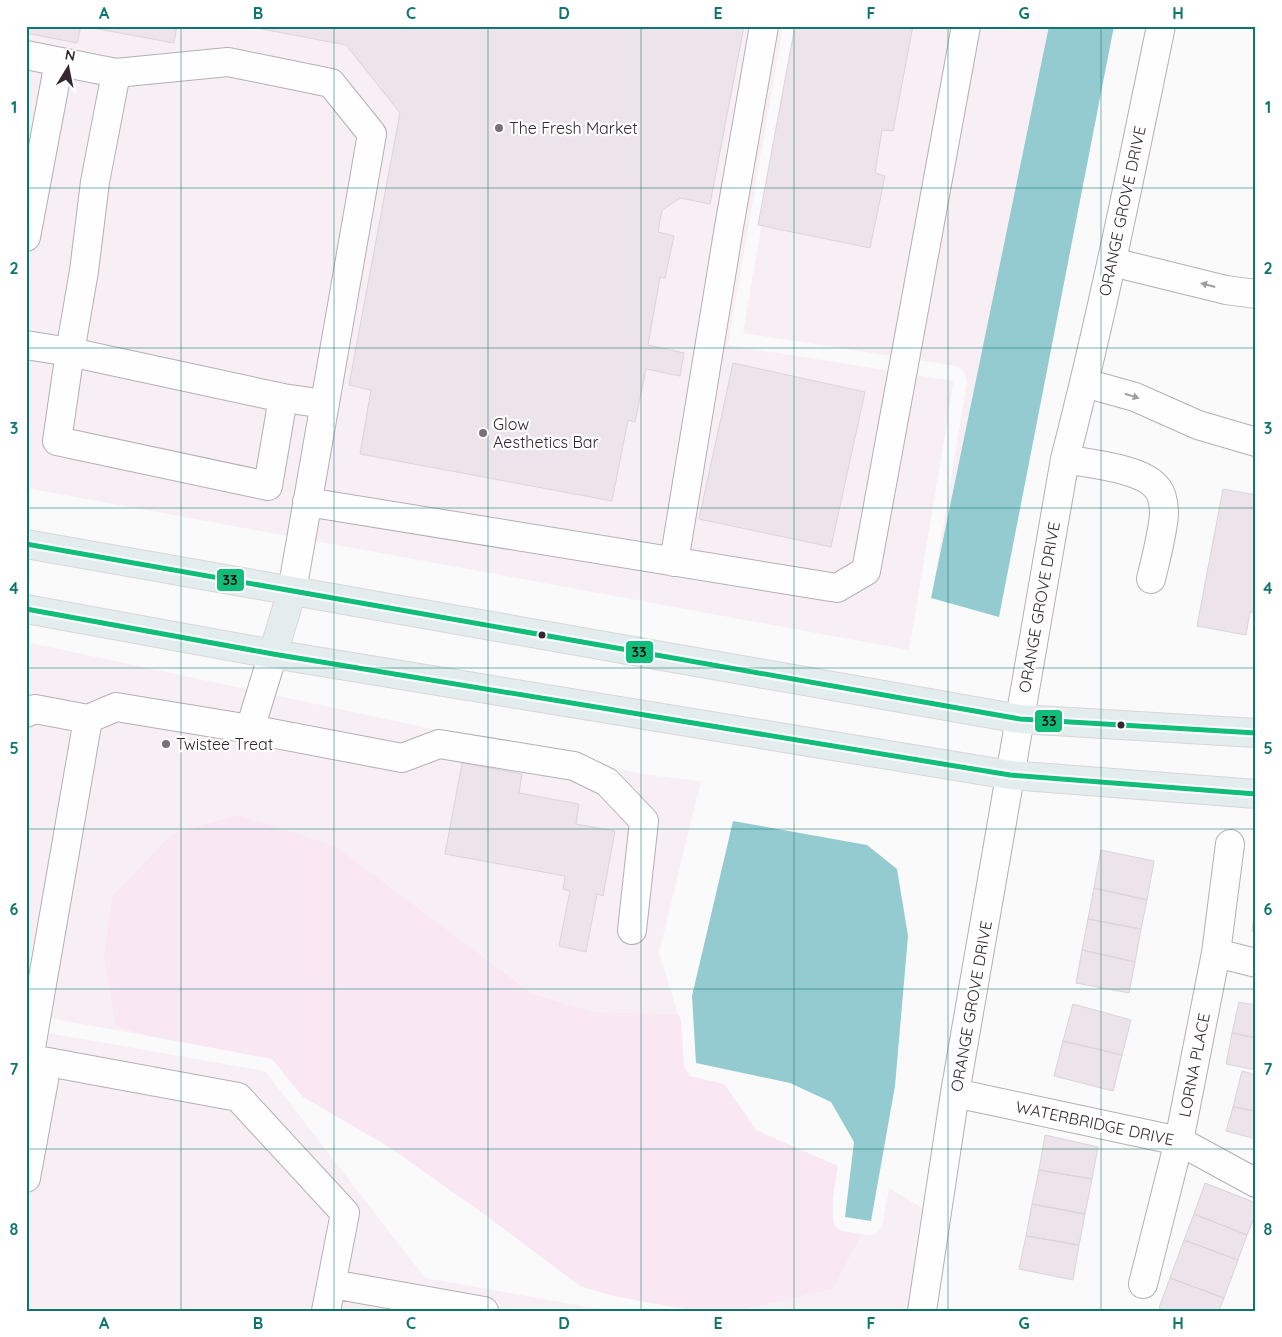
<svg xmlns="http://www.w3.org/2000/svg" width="1282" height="1337" viewBox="0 0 1282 1337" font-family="Quicksand,sans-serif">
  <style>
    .built { fill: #f8eff5 }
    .green { fill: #fae7f4 }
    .water { fill: #93cbd0 }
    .building { fill: #ede3ea; stroke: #dad4d8 }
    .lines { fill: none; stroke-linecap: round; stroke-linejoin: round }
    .minor-casing { stroke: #b5afb3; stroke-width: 30 }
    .major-casing { stroke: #d9d6d8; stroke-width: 30 }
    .minor { stroke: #fefefe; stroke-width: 28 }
    .major { stroke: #e3eded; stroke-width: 28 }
    .bus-1-casing { stroke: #fff; stroke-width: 9 }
    .bus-1 { stroke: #10be7a; stroke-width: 5 }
    .oneway { fill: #a39da1 }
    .grid { fill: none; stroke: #0f766e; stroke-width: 1; stroke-opacity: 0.55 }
    .poi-dot { fill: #797177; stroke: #fff; stroke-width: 2 }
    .bus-dot { fill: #342730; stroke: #fff; stroke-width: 2 }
    .labels { text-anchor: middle; stroke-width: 4.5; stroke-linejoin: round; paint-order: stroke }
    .poi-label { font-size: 16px; fill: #342730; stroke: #fff; text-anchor: start }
    .street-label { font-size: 16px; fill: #342730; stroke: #fff }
    .line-badge { stroke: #fff; stroke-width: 2 }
    .pale-badge-label { font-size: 14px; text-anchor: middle; font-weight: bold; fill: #111 }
    .neatline { fill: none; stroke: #0f766e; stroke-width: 2 }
    .grid-label { font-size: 16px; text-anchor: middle; font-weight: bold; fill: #0f766e }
  </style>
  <rect width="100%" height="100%" fill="#fafafa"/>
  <path class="built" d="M26 26H783L728 345 954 381 909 650 26 488Z
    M796 26H1049L933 588 967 382 965 374 960 367 956 366 743 333Z
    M26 642 648 775 701 781 659 953 678 1014 594 1012 533 994 427 915 116 1025 148 1036 26 1014Z
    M26 1029 265 1071 425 1278 611 1311H26Z
    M889 1188 922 1208 907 1311H737L833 1289 862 1234 873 1235 876 1234 882 1227Z"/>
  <path class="green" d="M238 815 335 846 533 994 594 1012 678 1014 681 1020 684 1065 690 1076 724 1084 756 1130 838 1166C836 1179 827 1221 838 1229 844 1232 855 1233 862 1234L833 1289 737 1311H695L613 1296 580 1286 488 1217 389 1147 303 1097 272 1059 148 1036 116 1026 104 955 113 895 171 835Z"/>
  <path class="water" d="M1049 26H1114L999 617 931 598Z
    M733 821 867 845 897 869 908 936 895 1086 871 1221 845 1217 854 1142 831 1102 790 1083 696 1063 692 996Z"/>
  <path class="building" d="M26 26H81L77 43 26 33Z
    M82 26H177L174 43Z
    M246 26H744L710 204 680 198 662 210 658 232 674 236 665 278 660 277 648 345 684 353 680 376 646 369 635 422 628 420 612 501 360 454 371 390 349 385 400 113 346 45Z
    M795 26H913L893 131 882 130 875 173 885 176 870 248 758 225Z
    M733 363 865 392 831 547 699 519Z
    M1223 489 1256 495V613L1250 612 1246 635 1197 626Z
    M462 763 522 774 519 793 579 804 576 824 615 831 603 896 597 894 586 952 559 946 570 891 563 889 565 876 445 854Z
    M1101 850 1154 861 1147 900 1094 888Z
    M1094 888 1147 900 1141 929 1088 919Z
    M1256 901V932L1252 931Z
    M1088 919 1141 929 1135 962 1082 950Z
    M1082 950 1135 962 1129 993 1076 983Z
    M1239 1002 1256 1005V1038L1232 1033Z
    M1073 1004 1131 1020 1122 1055 1063 1041Z
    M1232 1033 1256 1038V1070L1226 1064Z
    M1063 1041 1122 1055 1113 1091 1054 1076Z
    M1242 1071 1256 1075V1111L1233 1107Z
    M1233 1107 1256 1111V1139L1226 1131Z
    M1045 1135 1098 1147 1092 1179 1039 1170Z
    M1039 1170 1092 1179 1085 1214 1032 1204Z
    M1205 1183 1256 1203V1213L1247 1235 1194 1214Z
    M1032 1204 1085 1214 1079 1245 1026 1236Z
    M1194 1214 1247 1235 1238 1260 1184 1240Z
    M1026 1236 1079 1245 1073 1280 1019 1269Z
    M1184 1240 1238 1260 1224 1298 1170 1278Z
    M1170 1278 1224 1298 1219 1311H1166L1159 1308Z"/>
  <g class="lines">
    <g class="minor-casing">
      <path id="minor" d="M26 55 116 73 228 62 331 83 372 134 292 591
        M116 73 95 182 84 271 70 352 283 398
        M26 237 59 62
        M1112 262 1226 290 1256 294
        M26 345 70 352 57 441 268 486 283 398 325 404
        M1085 383 1135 397 1198 425 1256 442
        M1065 459C1089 464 1144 468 1158 489 1163 496 1164 507 1164 515 1162 536 1156 558 1151 579
        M307 502 837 588 866 571 966 26
        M674 562 729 227 764 26
        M26 713 35 709 88 719
        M250 729 273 654
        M1216 953 1256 963
        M26 1058 238 1097 345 1213 326 1311
        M955 1093 1179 1141 1256 1183
        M26 1178 44 1080 29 1059 88 719 116 707 250 729 402 758 439 744 574 766 607 782 644 821 632 930
        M332 1284 484 1311
        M1143 1284 1179 1141 1216 953 1230 844
        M922 1311 955 1093 1065 459C1102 316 1131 171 1161 26"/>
    </g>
    <g class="major-casing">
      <path id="major" d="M26 544 1020 719 1256 733
        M26 609 273 654 1010 775 1256 794
        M273 654 292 591"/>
    </g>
    <use href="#minor" class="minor"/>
    <use href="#major" class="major"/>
    <g class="bus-1-casing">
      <path id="bus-1" d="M26 544 1020 719 1256 733
        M26 609 273 654 1010 775 1256 794"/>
    </g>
    <use href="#bus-1" class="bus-1"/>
  </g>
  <defs><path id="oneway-solid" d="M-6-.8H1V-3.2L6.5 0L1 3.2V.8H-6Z" transform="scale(1.25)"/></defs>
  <g class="oneway">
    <use href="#oneway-solid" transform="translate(1208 285) rotate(-165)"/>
    <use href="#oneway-solid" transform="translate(1132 396) rotate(18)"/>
  </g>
  <path class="grid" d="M181 26V1311M334 26V1311M488 26V1311M641 26V1311M794 26V1311M948 26V1311M1101 26V1311M26 188H1256M26 348H1256M26 508H1256M26 668H1256M26 829H1256M26 989H1256M26 1149H1256"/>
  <g class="poi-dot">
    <circle cx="499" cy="128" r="5"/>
    <circle cx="483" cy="433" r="5"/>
    <circle cx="166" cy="744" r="5"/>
  </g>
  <g class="bus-dot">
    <circle cx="542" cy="635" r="4.5"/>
    <circle cx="1121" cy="725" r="4.5"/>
  </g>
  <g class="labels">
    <g class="poi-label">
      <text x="509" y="134">The Fresh Market</text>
      <text x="493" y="430">Glow<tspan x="493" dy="18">Aesthetics Bar</tspan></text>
      <text x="176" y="750">Twistee Treat</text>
    </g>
    <g class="street-label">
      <text transform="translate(1122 211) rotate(-78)" y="6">ORANGE GROVE DRIVE</text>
      <text transform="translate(1039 607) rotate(-80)" y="6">ORANGE GROVE DRIVE</text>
      <text transform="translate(971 1006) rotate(-80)" y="6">ORANGE GROVE DRIVE</text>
      <text transform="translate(1194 1065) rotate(-79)" y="6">LORNA PLACE</text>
      <text transform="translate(1095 1123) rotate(12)" y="6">WATERBRIDGE DRIVE</text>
    </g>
  </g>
  <g class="line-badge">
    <rect x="216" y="568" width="29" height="24" rx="5" fill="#10be7a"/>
    <rect x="625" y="640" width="29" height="24" rx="5" fill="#10be7a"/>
    <rect x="1034" y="709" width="29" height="24" rx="5" fill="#10be7a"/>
  </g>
  <g class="pale-badge-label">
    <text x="230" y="585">33</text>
    <text x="639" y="657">33</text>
    <text x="1049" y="726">33</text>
  </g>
  <rect width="1282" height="1337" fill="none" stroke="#ffffff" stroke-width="55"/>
  <g transform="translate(68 68) rotate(10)" stroke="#ffffff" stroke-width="4" paint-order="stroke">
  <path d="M0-4L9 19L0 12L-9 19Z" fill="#342730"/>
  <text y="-8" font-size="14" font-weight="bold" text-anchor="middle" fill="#342730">N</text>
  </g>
  <rect x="28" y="28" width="1226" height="1282" class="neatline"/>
  <g class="grid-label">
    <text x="104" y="19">A</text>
    <text x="258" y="19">B</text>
    <text x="411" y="19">C</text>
    <text x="564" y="19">D</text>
    <text x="718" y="19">E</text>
    <text x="871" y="19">F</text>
    <text x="1024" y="19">G</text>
    <text x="1178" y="19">H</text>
    <text x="14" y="113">1</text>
    <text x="1268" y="113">1</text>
    <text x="14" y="274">2</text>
    <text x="1268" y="274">2</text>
    <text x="14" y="434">3</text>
    <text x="1268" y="434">3</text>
    <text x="14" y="594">4</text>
    <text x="1268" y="594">4</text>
    <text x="14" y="754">5</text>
    <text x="1268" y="754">5</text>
    <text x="14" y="915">6</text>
    <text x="1268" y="915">6</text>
    <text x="14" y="1075">7</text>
    <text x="1268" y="1075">7</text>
    <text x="14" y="1235">8</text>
    <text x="1268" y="1235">8</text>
    <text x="104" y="1329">A</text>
    <text x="258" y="1329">B</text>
    <text x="411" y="1329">C</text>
    <text x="564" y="1329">D</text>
    <text x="718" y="1329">E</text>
    <text x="871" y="1329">F</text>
    <text x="1024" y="1329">G</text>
    <text x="1178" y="1329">H</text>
  </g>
</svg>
